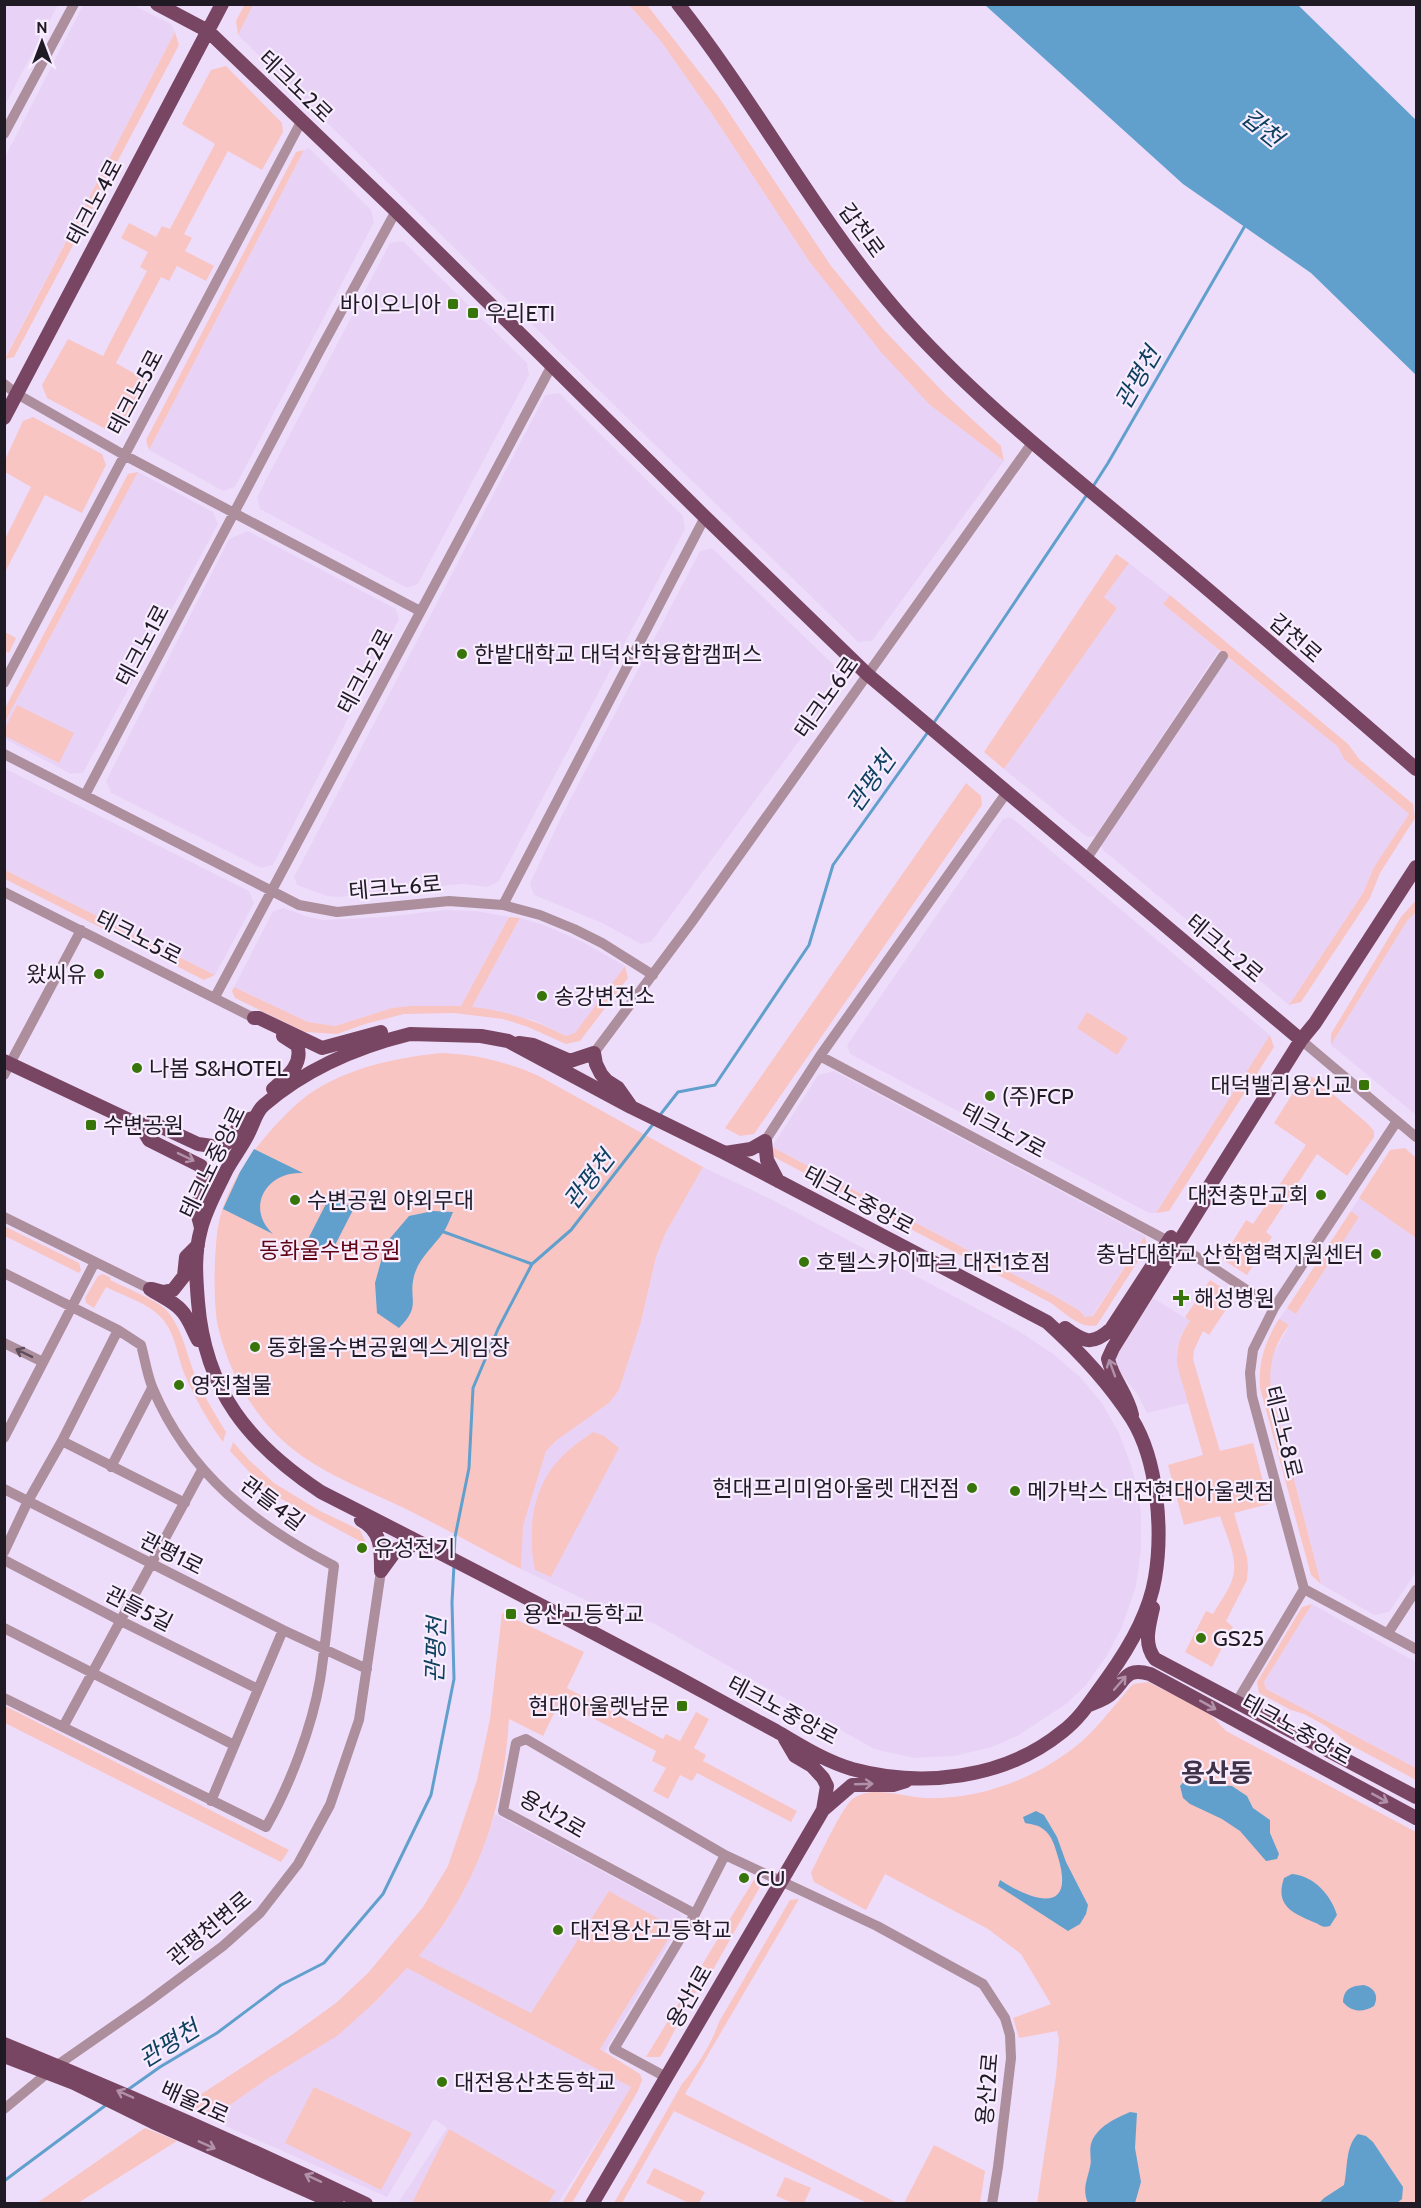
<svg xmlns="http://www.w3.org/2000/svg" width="1421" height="2208" viewBox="0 0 1421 2208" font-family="Cabin,'Noto Sans KR',sans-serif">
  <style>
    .built { fill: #e8d3f7 }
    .green { fill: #f8c5c3 }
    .water { fill: #61a0cd }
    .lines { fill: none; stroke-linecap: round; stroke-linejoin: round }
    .stream { stroke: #61a0cd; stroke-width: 3 }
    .minor { stroke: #ac8e9d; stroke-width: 10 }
    .major { stroke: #784662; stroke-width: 14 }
    .oneway { stroke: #b191a9 }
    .oneway2 { stroke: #5f4e5a }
    .poi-dot { fill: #377409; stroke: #f7edff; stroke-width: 2 }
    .labels { text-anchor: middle; stroke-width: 4.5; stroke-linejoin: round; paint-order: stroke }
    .street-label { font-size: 22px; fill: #201a24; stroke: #f7edff }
    .poi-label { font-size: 22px; fill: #201a24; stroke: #f7edff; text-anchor: start }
    .park-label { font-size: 22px; fill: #610313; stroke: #f7edff }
    .water-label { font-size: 24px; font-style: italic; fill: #0f405f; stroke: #f7edff }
    .quarter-label { font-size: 26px; font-weight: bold; fill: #403249; stroke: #f7edff }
  </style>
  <rect width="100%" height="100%" fill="#eeddfa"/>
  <path class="built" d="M5 4 58 5 5 105 4 5Z
    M83 5H133L171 24 175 32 5 358V157Z
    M253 5H629L660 40 712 114 809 261 930 405 1004 461 872 641 858 642 619 410 238 35Z
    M309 148 371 210 374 222 235 487 223 491 149 450 304 150Z
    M403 241 527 363 529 375 418 584 407 588 260 509 257 497 390 243Z
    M559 393 683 516 685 529 499 881 487 887 463 884 338 897 327 896 297 885 294 877 545 395Z
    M138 472 213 512 218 524 83 773 71 774 5 739V722Z
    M248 531 396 609 399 619 273 865 261 868 111 793 106 781 229 539Z
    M712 548 840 671 841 684 651 942 641 944 602 923 534 895 530 883 563 813 700 551Z
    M1129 563 1170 595 1163 604 1219 650 1096 836 1087 837 1004 769 1117 608 1104 597Z
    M1227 657 1338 747 1344 759 1409 814 1374 867 1363 893 1289 1005 1103 850 1101 845Z
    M4 768 249 891 254 903 215 975 5 870Z
    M1011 817 1270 1035 1156 1213H1149L850 1054 847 1045 1003 819Z
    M284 908 305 916 323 920 383 917 445 910 477 911 509 917 461 1006H410L392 1008 335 1026 308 1022 234 987 273 911Z
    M1416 912V1115L1331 1045 1407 921Z
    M520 918 544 925 581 941 625 966 576 1033 566 1036 533 1020 472 1007Z
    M834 1071 1145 1236 1092 1316 1085 1317 1080 1311 1051 1294 772 1147 818 1075Z
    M703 1167 773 1200 1019 1331 1056 1356 1081 1378 1102 1403 1118 1431 1129 1459 1138 1490 1141 1515V1550L1136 1586 1122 1627 1106 1657 1086 1685 1066 1704 1019 1735 992 1747 955 1756 914 1758 874 1749 651 1622 625 1619 521 1569 523 1526 546 1451 557 1440 609 1403 619 1390 641 1322 656 1257 665 1234Z
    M1359 1198 1416 1238V1572L1389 1612 1374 1615 1321 1584 1271 1390 1269 1373 1272 1356 1289 1326 1279 1319 1287 1308 1296 1314 1359 1217 1351 1211Z
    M1153 1298 1190 1321 1181 1335 1177 1350V1365L1188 1403 1147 1413 1137 1394 1118 1370 1116 1362V1355Z
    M1312 1604 1416 1662V1768L1266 1689 1264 1682Z
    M495 1814 680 1913 682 1921 605 2051 418 1956 447 1920 463 1891 482 1851Z
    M407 1968 632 2087 558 2203H398L447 2128 434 2119 387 2197 210 2119 375 2002Z"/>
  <path class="green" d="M245 4 253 5 238 35 236 21Z
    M629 5H647L718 96 831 266 883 329 946 395 1001 446 1004 461 930 405 881 352 809 261 712 114 660 40Z
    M175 32 179 45 14 357 5 359Z
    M226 66 282 123 283 132 262 170 228 151 184 234 192 238 185 251 214 266 206 281 177 266 169 281 161 277 116 363 149 382 124 429 113 433 47 398 42 385 68 339 103 356 147 271 140 267 148 252 121 238 129 223 156 237 162 226 170 229 215 144 182 124 211 70Z
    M304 150 149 450 146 440 296 152Z
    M33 417 102 454 106 465 82 513 45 495 5 572V539L31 487 5 472V460L23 421Z
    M138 472 5 722V708L128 474Z
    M1116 554 1129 563 1104 597 1117 608 1004 769 984 752Z
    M1170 595 1348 744 1360 760 1413 804 1415 818 1380 873 1370 898 1301 1002 1289 1005 1363 893 1374 867 1409 814 1344 759 1338 747 1163 604Z
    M5 632 16 638 9 653 5 651Z
    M17 705 74 733 59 763 5 736V728Z
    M966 783 981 796 982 805 754 1134 740 1136 725 1128Z
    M5 870 215 975 204 980 5 879Z
    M1416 900V912L1407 921 1331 1045V1034L1401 917Z
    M509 917 520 918 472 1007C508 1011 534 1020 566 1036L575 1033 625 966 628 978 580 1041 566 1044 528 1027 503 1019 454 1013 404 1014 365 1024 337 1034 305 1032 235 998 232 991 234 987 308 1022 335 1026 392 1008 410 1006H461Z
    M1087 1012 1128 1038 1117 1055 1077 1028Z
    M1270 1035 1274 1047 1169 1211 1156 1213Z
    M441 1053C476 1054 507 1062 539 1076L703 1167 665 1234 656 1257 641 1322 619 1390 609 1403 557 1440 546 1451 523 1526 521 1569C483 1550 446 1529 408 1510 361 1487 309 1470 272 1430 246 1402 227 1365 218 1327 213 1303 214 1252 218 1227 224 1191 248 1156 272 1129 284 1116 297 1102 312 1092 351 1067 395 1058 441 1053Z
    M1305 1074 1314 1078 1368 1124 1374 1131V1137L1347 1176 1317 1154 1266 1232 1272 1237 1247 1275 1222 1259 1246 1220 1253 1224 1306 1145 1274 1123Z
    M772 1147 1051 1294 1080 1311 1085 1317 1093 1316 1145 1236 1147 1247 1097 1325C1081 1330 1064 1312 1051 1303L774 1157Z
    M1405 1148 1416 1158V1238L1359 1198 1390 1150Z
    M1351 1211 1359 1217 1296 1314 1287 1308Z
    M4 1226 79 1263 81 1270 79 1273 5 1236Z
    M103 1274 111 1278 110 1280C124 1287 154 1299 164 1308 182 1325 186 1353 195 1375 203 1395 215 1414 226 1432L223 1442C207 1420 195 1398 184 1373 176 1352 175 1327 155 1312 141 1301 122 1295 106 1287L94 1308 86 1303 85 1298 98 1276Z
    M1210 1280 1235 1296 1209 1335 1203 1331 1194 1350 1193 1359 1220 1451 1253 1443 1269 1504 1234 1513 1247 1557 1248 1567 1247 1580 1226 1621 1233 1627 1212 1667 1185 1652 1206 1611 1213 1614C1220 1601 1233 1586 1234 1571 1236 1554 1225 1532 1220 1516L1184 1525 1168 1465 1203 1455 1177 1365C1177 1346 1179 1337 1190 1321L1185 1317Z
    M1279 1319 1289 1325C1274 1345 1268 1365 1271 1390L1321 1584 1311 1575 1260 1388C1258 1363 1265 1341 1279 1319Z
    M593 1432 604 1436 619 1448 551 1577 535 1570C527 1533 532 1487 560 1459 569 1448 581 1441 593 1432Z
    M233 1442 249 1460 274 1483 320 1511 360 1530 367 1545 274 1495 254 1477 230 1451Z
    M1312 1604 1264 1682 1266 1689 1416 1768V1780L1349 1744 1326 1726 1304 1714 1291 1710 1259 1693 1257 1682 1302 1607Z
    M502 1613 584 1652 567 1688 663 1739 666 1734 680 1741 696 1712 709 1719 694 1748 706 1755 703 1761 797 1811 791 1822 697 1773 692 1781 680 1775 668 1799 653 1791 666 1768 652 1761 656 1751 560 1701 543 1736 509 1719C504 1795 488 1855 447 1919 439 1932 428 1944 419 1956L531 2013 609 1891 675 1928 600 2049 640 2074 642 2080 638 2091 572 2203H562L631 2087 407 1968 375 2002 337 2036 270 2077 210 2119 183 2106 293 2034 336 2003 368 1973 423 1907 448 1866 477 1780 490 1719Z
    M1148 1682 1207 1711 1226 1731 1416 1832V2203H1037L1056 2076 1059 2039 1057 2031 1019 2038 1013 2018 1051 2004 1021 1954 988 1929 885 1874 866 1910 814 1882 811 1873C818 1859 844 1803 854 1798 873 1785 903 1797 925 1798 981 1800 1038 1778 1081 1742 1100 1725 1116 1703 1133 1684Z
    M4 1706H5L289 1850 281 1862 5 1723Z
    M758 1873 761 1885 710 1975C686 1999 677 2030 660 2057H646Z
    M799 1899 685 2094 897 2203H867L674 2111 622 2203H614L682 2084C698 2065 711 2045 719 2022L790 1900Z
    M314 2087 412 2133 381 2190 285 2143Z
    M145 2128 177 2141 78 2203H37Z
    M449 2129 556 2191 548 2203 420 2204 413 2201Z
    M934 2145 985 2171 980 2203H904Z
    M654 2168 705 2192 699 2203H689L646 2183Z
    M785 2177 811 2188 804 2203H793L776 2196Z"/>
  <path class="water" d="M985 5H1298L1416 120V375L1311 273 1183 184Z
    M254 1149 303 1173C266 1171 245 1208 273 1234L223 1209 240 1172Z
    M330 1196 354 1208 330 1255 306 1243Z
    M433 1211 453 1212C450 1219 447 1227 443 1233 433 1247 419 1258 414 1276 408 1300 422 1305 399 1328L377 1313 375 1283 386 1243 409 1216Z
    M1195 1776 1214 1784 1232 1786 1247 1796 1253 1808 1270 1820V1833L1279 1854 1277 1859 1266 1861 1240 1831 1222 1819 1190 1804 1183 1798 1180 1786 1186 1779Z
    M1036 1811 1044 1815 1057 1837 1066 1862 1088 1905 1086 1914 1080 1924 1068 1931 998 1886 1000 1880C1032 1901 1076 1916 1058 1857 1055 1847 1052 1835 1043 1829 1039 1825 1030 1824 1025 1823L1023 1817Z
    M1292 1874C1314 1876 1331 1895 1337 1915L1330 1926C1323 1928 1322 1926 1316 1923 1295 1914 1274 1907 1284 1878Z
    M1364 1985C1375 1988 1379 1996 1374 2006 1363 2013 1351 2012 1343 2002 1344 1988 1352 1986 1364 1985Z
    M1130 2112 1137 2113 1135 2148 1141 2182 1135 2203H1088C1082 2190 1087 2180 1090 2167 1092 2160 1089 2151 1091 2144 1096 2127 1116 2118 1130 2112Z
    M1358 2134 1366 2136 1373 2142 1403 2187 1402 2199 1397 2203H1319L1324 2198 1344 2185C1348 2168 1345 2146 1358 2134Z"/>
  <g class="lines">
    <path class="stream" d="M1092 488 1108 463 1246 224
      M933 724 1088 493
      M660 1115 678 1092 715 1085 809 945 833 865 928 732
      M444 1232 532 1264
      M454 1556 455 1537 469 1468 473 1388 498 1329 532 1264 571 1230 654 1123
      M126 2091 160 2067 217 2033 281 1985 324 1963 383 1894 431 1795 454 1679 452 1602 454 1565
      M4 2181 106 2105"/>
    <path class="minor" d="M4 134 74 4
      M4 384 17 394 124 455 420 611
      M4 683 302 120
      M4 754 299 905 337 912 449 901 503 905 540 915 574 929 602 943 653 975
      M85 795 319 352 396 211
      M1087 858 1223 656
      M4 892 254 1018
      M503 905 705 517
      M215 997 552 365
      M1301 1040 1416 1137
      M594 1053 691 923 1032 443
      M820 1056 1168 1241
      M4 1075 81 930
      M1397 1121 1274 1308 1253 1350 1250 1373 1252 1396 1304 1589 1416 1649
      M765 1141 820 1056 1007 792
      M4 1217 150 1289
      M1177 1244 1274 1308
      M4 1273 118 1330 141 1345C145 1359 147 1375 153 1389 189 1474 255 1525 334 1566 329 1604 326 1642 320 1680 312 1727 290 1785 266 1827L4 1698
      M4 1343 43 1362
      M4 1438 95 1262
      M62 1441 185 1503
      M111 1467 152 1388
      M4 1489 283 1630 367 1669
      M4 1552 28 1501 62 1441 118 1330
      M4 1560 121 1621 258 1689
      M4 1628 234 1745
      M1388 1633 1416 1590
      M1236 1703 1304 1589
      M63 1727 202 1470
      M211 1801 283 1630
      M695 1914 503 1811 516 1743 526 1739 725 1855 877 1926 983 1984 1005 2018 1010 2035 1011 2058 998 2167 992 2204
      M666 2077 614 2049 695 1914 725 1855
      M4 2109 56 2066 148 2002 223 1946 260 1913 298 1864 330 1805 359 1720 381 1571"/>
    <path class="major" d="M157 4 208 31 396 211 705 517 867 674 1301 1040
      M678 4C756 103 815 216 897 311 971 396 1061 466 1147 538 1238 614 1327 692 1416 769
      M4 418 222 4
      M254 1018H259L322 1048 381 1032
      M410 1034 481 1036 508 1041 631 1107 725 1153 1047 1322C1079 1351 1109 1383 1132 1419 1158 1461 1163 1531 1155 1578 1149 1614 1129 1648 1108 1677 1094 1696 1081 1718 1062 1732 1004 1779 922 1788 852 1769 823 1760 802 1746 776 1731 742 1713 708 1694 673 1675 557 1613 439 1552 321 1492 249 1444 205 1391 198 1302 196 1277 194 1254 201 1229 206 1209 217 1190 226 1171 234 1156 245 1143 251 1128 255 1119 257 1111 264 1105 307 1068 357 1047 410 1034Z
      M519 1043 533 1045 570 1061 594 1053 596 1064 601 1074 607 1081 618 1088 630 1105
      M4 1061 140 1125 155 1124 198 1144 219 1147 227 1143 243 1121 253 1118
      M273 1089C287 1077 304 1064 297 1045L283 1036
      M140 1125 149 1140 201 1166C208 1186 199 1190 197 1209 197 1215 200 1222 201 1228
      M725 1153 751 1149 765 1141 767 1160 778 1181
      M150 1289C160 1296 173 1301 181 1310 189 1318 193 1331 198 1340
      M152 1289 163 1292 173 1290 184 1276 186 1257 198 1245
      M1065 1328C1084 1342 1092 1346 1111 1329L1171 1237
      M1132 1415C1127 1393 1113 1380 1108 1359L1113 1348 1205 1200 1207 1190 1301 1040 1315 1023 1416 867
      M361 1520C382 1531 381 1550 381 1571
      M381 1571 397 1549 419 1544
      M1153 1608C1149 1626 1143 1644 1155 1659L1416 1797
      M1089 1705C1096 1702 1106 1699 1111 1694 1126 1680 1125 1667 1150 1674L1416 1818
      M785 1739 795 1756 812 1766 823 1778 827 1786 823 1810
      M4 2044C126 2094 247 2147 366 2204
      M4 2056 74 2083 153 2122 337 2204
      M592 2204 823 1810 852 1785H893L906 1781"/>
  </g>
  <defs><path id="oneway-shaft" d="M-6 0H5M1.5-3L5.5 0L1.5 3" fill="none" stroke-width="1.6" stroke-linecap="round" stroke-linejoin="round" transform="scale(1.5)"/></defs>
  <g class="oneway">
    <use href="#oneway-shaft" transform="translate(186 1157) rotate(26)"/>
    <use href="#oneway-shaft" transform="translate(1112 1368) rotate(-110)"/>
    <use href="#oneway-shaft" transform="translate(1120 1683) rotate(-49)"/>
    <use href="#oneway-shaft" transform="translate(1208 1705) rotate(29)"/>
    <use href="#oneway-shaft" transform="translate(864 1784) rotate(-2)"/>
    <use href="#oneway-shaft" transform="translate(1380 1798) rotate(29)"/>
    <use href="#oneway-shaft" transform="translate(125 2094) rotate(-156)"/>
    <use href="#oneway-shaft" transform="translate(207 2145) rotate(24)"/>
    <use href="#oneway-shaft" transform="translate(313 2178) rotate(-155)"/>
  </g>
  <use class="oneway2" href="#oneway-shaft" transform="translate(24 1353) rotate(-154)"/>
  <g class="poi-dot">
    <rect x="447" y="298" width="12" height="12" rx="3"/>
    <rect x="467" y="307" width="12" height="12" rx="3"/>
    <circle cx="462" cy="654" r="6"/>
    <circle cx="99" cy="974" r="6"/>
    <circle cx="542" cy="996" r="6"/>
    <circle cx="137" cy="1068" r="6"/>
    <rect x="1358" y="1079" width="12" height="12" rx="3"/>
    <circle cx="990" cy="1096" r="6"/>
    <rect x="85" y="1119" width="12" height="12" rx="3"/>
    <circle cx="1321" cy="1195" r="6"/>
    <circle cx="295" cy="1200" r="6"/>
    <circle cx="1376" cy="1254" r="6"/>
    <circle cx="804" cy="1262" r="6"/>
    <path d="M1178 1289h6v6h6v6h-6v6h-6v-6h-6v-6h6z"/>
    <circle cx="255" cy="1347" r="6"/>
    <circle cx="179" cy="1385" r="6"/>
    <circle cx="972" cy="1488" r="6"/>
    <circle cx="1015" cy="1491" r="6"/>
    <circle cx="362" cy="1548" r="6"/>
    <rect x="505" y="1608" width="12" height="12" rx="3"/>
    <circle cx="1201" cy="1638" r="6"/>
    <rect x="676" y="1700" width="12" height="12" rx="3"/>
    <circle cx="744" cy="1878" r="6"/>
    <circle cx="558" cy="1930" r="6"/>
    <circle cx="442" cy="2082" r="6"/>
  </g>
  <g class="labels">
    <g class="street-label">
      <text transform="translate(296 86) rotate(44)" y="8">테크노2로</text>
      <text transform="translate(94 202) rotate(-62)" y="8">테크노4로</text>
      <text transform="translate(862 230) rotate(54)" y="8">갑천로</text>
      <text transform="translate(135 392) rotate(-62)" y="8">테크노5로</text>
      <text transform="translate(1296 638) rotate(41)" y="8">갑천로</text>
      <text transform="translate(142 645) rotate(-62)" y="8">테크노1로</text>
      <text transform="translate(365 671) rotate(-62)" y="8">테크노2로</text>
      <text transform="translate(826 697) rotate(-55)" y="8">테크노6로</text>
      <text transform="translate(395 887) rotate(-5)" y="8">테크노6로</text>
      <text transform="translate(139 937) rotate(27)" y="8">테크노5로</text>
      <text transform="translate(1225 948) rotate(40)" y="8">테크노2로</text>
      <text transform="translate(1004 1130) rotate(28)" y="8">테크노7로</text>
      <text transform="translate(212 1162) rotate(-64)" y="8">테크노중앙로</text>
      <text transform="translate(859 1200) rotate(28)" y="8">테크노중앙로</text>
      <text transform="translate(1284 1432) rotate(76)" y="8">테크노8로</text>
      <text transform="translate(273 1503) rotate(37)" y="8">관들4길</text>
      <text transform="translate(172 1553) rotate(27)" y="8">관평1로</text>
      <text transform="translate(139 1608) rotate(27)" y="8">관들5길</text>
      <text transform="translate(783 1710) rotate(28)" y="8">테크노중앙로</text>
      <text transform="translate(1297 1729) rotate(29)" y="8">테크노중앙로</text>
      <text transform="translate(553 1814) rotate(30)" y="8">용산2로</text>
      <text transform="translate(209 1928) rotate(-40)" y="8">관평천변로</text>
      <text transform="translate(689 1996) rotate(-60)" y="8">용산1로</text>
      <text transform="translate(987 2089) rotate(-85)" y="8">용산2로</text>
      <text transform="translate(195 2102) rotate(24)" y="8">배울2로</text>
    </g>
    <g class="poi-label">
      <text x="441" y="312" text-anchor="end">바이오니아</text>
      <text x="485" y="321">우리ETI</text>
      <text x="474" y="662">한밭대학교 대덕산학융합캠퍼스</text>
      <text x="87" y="982" text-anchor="end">왔씨유</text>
      <text x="554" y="1004">송강변전소</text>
      <text x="149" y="1076">나봄 S&amp;HOTEL</text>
      <text x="1352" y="1093" text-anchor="end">대덕밸리용신교</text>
      <text x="1002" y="1104">(주)FCP</text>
      <text x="103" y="1133">수변공원</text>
      <text x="1309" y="1203" text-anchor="end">대전충만교회</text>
      <text x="307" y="1208">수변공원 야외무대</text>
      <text x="1364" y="1262" text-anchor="end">충남대학교 산학협력지원센터</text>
      <text x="816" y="1270">호텔스카이파크 대전1호점</text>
      <text x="1194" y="1306">해성병원</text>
      <text x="267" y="1355">동화울수변공원엑스게임장</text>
      <text x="191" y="1393">영진철물</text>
      <text x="960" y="1496" text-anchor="end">현대프리미엄아울렛 대전점</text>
      <text x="1027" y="1499">메가박스 대전현대아울렛점</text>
      <text x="374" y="1556">유성전기</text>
      <text x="523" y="1622">용산고등학교</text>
      <text x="1213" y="1646">GS25</text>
      <text x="670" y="1714" text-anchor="end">현대아울렛남문</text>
      <text x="756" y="1886">CU</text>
      <text x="570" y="1938">대전용산고등학교</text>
      <text x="454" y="2090">대전용산초등학교</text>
    </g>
    <g class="park-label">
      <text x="330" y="1258">동화울수변공원</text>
    </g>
    <g class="water-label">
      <text transform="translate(1262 128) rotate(39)" y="8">갑천</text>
      <text transform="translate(1138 378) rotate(-60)" y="8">관평천</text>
      <text transform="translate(871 782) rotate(-55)" y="8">관평천</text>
      <text transform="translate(589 1180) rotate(-52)" y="8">관평천</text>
      <text transform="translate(436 1650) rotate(-88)" y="8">관평천</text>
      <text transform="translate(169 2044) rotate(-32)" y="8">관평천</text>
    </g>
    <g class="quarter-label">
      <text x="1217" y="1782">용산동</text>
    </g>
  </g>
  <rect width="1421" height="2208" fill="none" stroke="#201a24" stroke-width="12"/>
  <g transform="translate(42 42)" stroke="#f7edff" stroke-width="4.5" paint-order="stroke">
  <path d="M0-4.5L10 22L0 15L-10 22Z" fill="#201a24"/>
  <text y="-9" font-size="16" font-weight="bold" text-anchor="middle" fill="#201a24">N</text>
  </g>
</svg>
